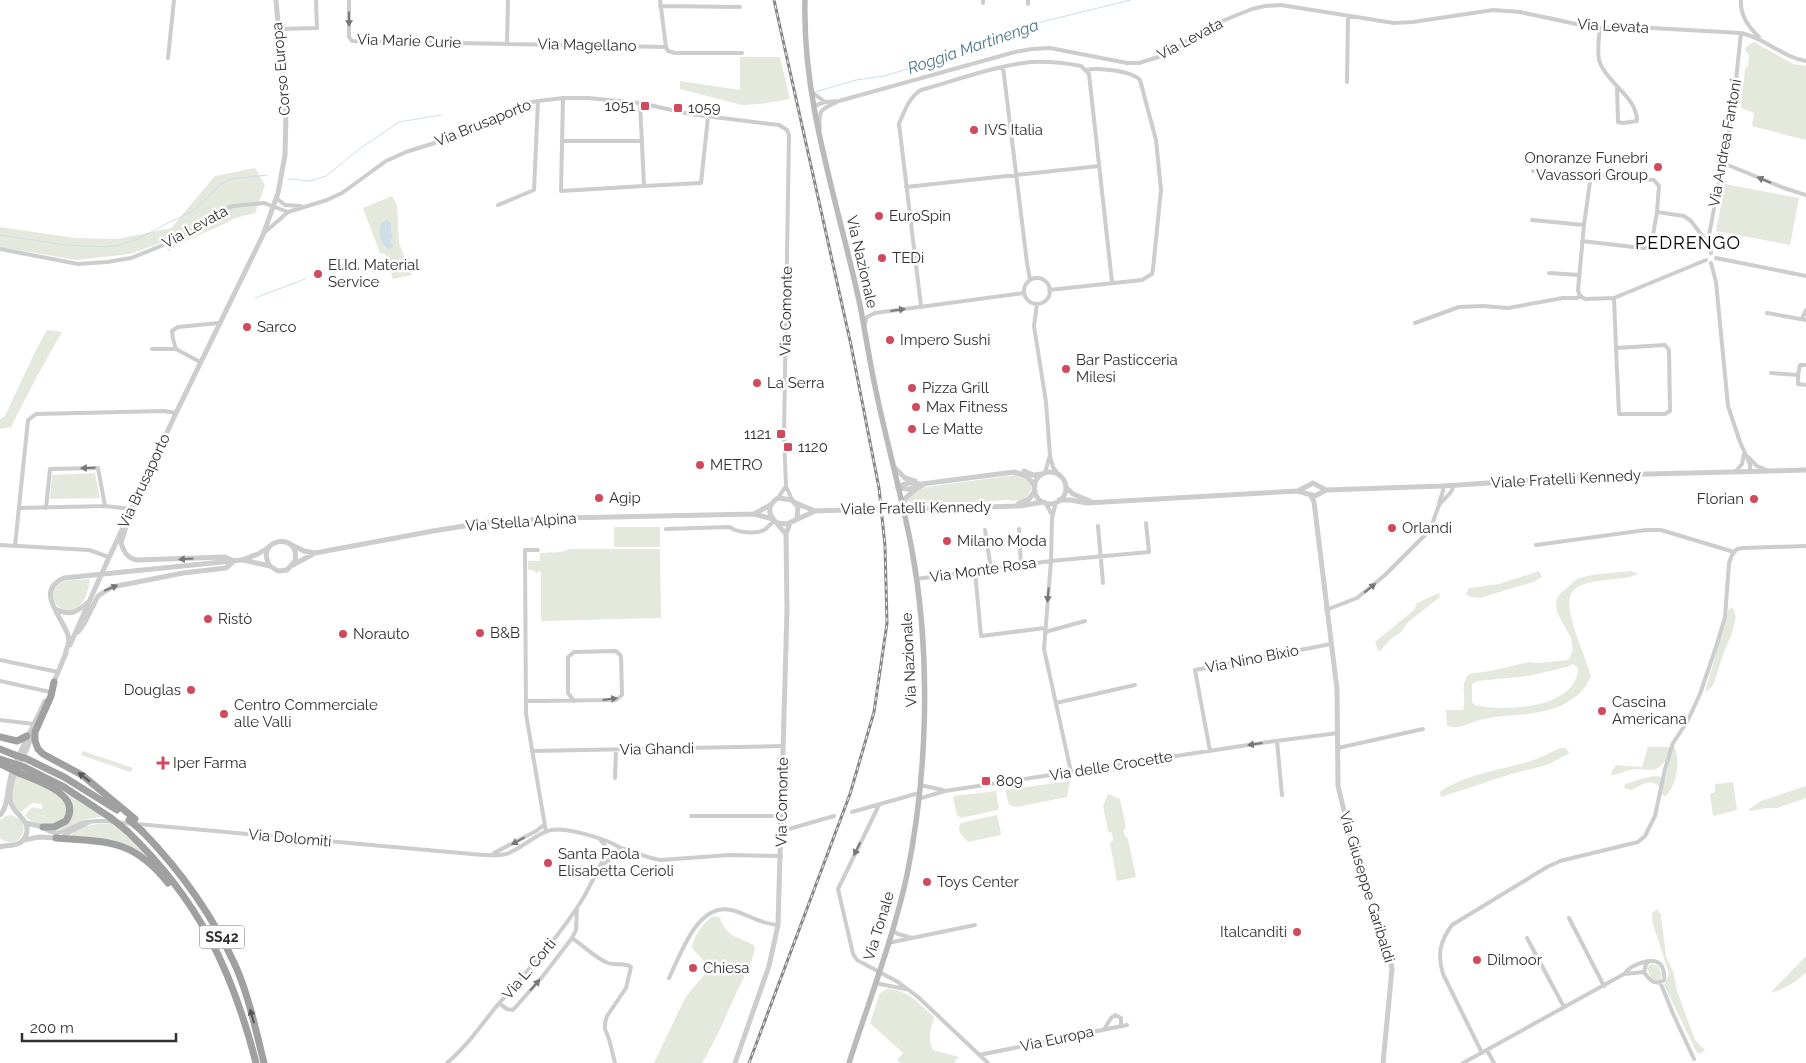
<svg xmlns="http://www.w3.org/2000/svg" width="1806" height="1063" viewBox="0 0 1806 1063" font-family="Raleway,sans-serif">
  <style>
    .green { fill: #e4e8dd; fill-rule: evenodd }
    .water { fill: #ccdee7 }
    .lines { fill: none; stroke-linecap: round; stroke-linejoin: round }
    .stream { stroke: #ccdee7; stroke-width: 1 }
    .minor { stroke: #cdcdcd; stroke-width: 4 }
    .tertiary { stroke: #cdcdcd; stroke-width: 5 }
    .secondary { stroke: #bababa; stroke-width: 5.5 }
    .trunk { stroke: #a0a0a0; stroke-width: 7 }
    .rail-casing { stroke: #858585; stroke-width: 3 }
    .rail { stroke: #fff; stroke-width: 1; stroke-dasharray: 4; stroke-linecap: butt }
    .tertiary-bridge { stroke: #cdcdcd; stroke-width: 5 }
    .trunk-bridge { stroke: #a0a0a0; stroke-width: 7 }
    .oneway { fill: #777 }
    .oneway2 { fill: #575757 }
    .poi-dot { fill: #d1495c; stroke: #fff; stroke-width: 2 }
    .labels { text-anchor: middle; stroke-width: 5; stroke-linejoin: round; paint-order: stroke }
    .shield { fill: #fff; stroke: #6e6e6e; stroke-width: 1 }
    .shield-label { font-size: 14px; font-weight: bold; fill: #303030 }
    .street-label { font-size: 15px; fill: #303030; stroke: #fff }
    .poi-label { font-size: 15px; fill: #303030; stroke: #fff; text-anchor: start }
    .water-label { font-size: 16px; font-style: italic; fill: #477489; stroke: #fff }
    .quarter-label { font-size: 18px; letter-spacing: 1px; fill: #000; stroke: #fff }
  </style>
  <rect width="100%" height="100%" fill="#fff"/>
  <path class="green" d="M1754 42 1793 64 1806 66V140L1752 126 1754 113 1741 108 1745 69 1748 66 1749 55 1745 50 1747 46Z
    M740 57H780L790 99 761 104 742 105 680 89V81L740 90Z
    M255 168 265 185 255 213 235 218 222 225 181 243 168 251 166 241 130 254 76 260 0 247V227L75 238 118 239 171 228 215 176Z
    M1725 184 1799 198 1790 245 1716 231Z
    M392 196 397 205 399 243 412 275 393 279 385 254 380 253 363 208Z
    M47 330 62 332 37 376 11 427 0 429V419L5 416 34 354Z
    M95 473 100 498 50 499 52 475Z
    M1015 475C1033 475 1037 491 1022 501L1004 500 986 502H907C910 494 918 489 927 487Z
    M614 527H660V547H614Z
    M570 549H660L661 618 541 621V571L536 573 533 570H528V561H540V553L561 552Z
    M1539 571 1542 577 1533 582 1480 598 1471 597 1466 594 1469 588 1499 584Z
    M1631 571 1638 574C1622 581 1605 578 1588 583 1583 584 1575 587 1572 592 1561 609 1587 657 1591 677 1588 682 1584 689 1580 693 1551 719 1518 712 1484 719 1469 722 1463 730 1447 726L1446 710H1463C1467 698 1459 684 1469 674L1490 671 1529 662 1538 663 1568 660C1586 637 1545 616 1559 595 1561 592 1565 590 1568 587 1572 584 1575 579 1580 578 1596 573 1614 573 1631 571ZM1573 664 1578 668C1577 709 1504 712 1475 705L1472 702V684L1478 681 1528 676 1567 667Z
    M90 579C82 640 32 596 63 582 70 579 82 580 90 579Z
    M1439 593 1440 597 1408 622 1401 632 1392 638 1379 652 1375 642 1414 610 1417 603Z
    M1733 608 1736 617 1732 633 1724 652 1714 683 1711 688 1705 692 1729 609Z
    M1648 747H1669L1675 748C1680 763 1677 784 1666 796H1663L1662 794V790C1652 776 1643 785 1631 790L1624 788 1625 784C1631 782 1652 775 1658 776 1659 776 1665 780 1665 780L1669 761H1665C1653 777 1646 766 1631 770 1623 771 1620 775 1611 775L1612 771 1616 765 1642 767Z
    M1560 748H1565L1570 753 1547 765 1511 774 1441 797 1440 792C1461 776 1498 770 1524 763 1537 760 1549 753 1560 748Z
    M83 751 133 768 132 770 130 772 81 755Z
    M17 776 26 780H30L57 793 67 807C66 811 66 815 63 819 54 828 32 826 25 815L32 807 42 809V804L32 803 21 812C8 803 11 789 17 776Z
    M1070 781 1067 797 1016 807 1009 805 1005 790Z
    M1733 782 1737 810 1713 816 1710 794 1715 792V784Z
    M1806 786V798L1777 808H1766L1750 811 1748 810 1761 801Z
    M64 791 102 816 101 817C96 818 90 818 84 820 73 824 65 833 52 831 73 826 78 806 64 791Z
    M996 791 999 808 997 810 961 818 957 815 953 798 954 796Z
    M1108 794 1120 799 1126 827 1123 830 1125 836 1128 839 1136 877 1117 881 1110 843 1113 840 1112 833 1108 831 1103 806Z
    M10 815C36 820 20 854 0 838V820L6 816Z
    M997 815 1001 833 1000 835 968 842C962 835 956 832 961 823Z
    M97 824H113L134 842 152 861C127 839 105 839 73 837L72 834 86 826Z
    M1657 909 1661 915 1666 956 1673 971 1677 991 1692 1032 1695 1040 1705 1050 1701 1053H1697L1664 985 1669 974 1653 924 1652 913Z
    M715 916 720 918C727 938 738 936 755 946 753 965 742 979 735 996 724 1020 716 1040 702 1063H654L685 998 707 971 706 963 692 948C694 935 702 926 711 917Z
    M1806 956V972C1796 983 1784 989 1770 993Z
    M1651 964 1658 966 1662 975 1660 980 1657 981 1651 978 1647 968Z
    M887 989C908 989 919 1004 934 1017 931 1029 927 1038 933 1050L959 1057 954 1063H901L897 1060 903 1053 870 1023 880 993Z"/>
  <path class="water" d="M386 220 391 223V232L393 234 390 242 393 245V247L389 249C380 244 379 235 380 225Z"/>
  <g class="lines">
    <path class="stream" d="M815 92 856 80 884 76 911 68 939 55 1033 24 1131 0
      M288 179 309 181 326 176 358 150 399 122 441 115
      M0 235 65 245 105 247 120 245 138 239 164 225 193 211 221 184 231 179 267 175
      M255 298 305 279"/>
    <path class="minor" d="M349 0V37L352 41 666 47
      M660 0 666 47 668 51 675 53H742
      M1028 0V4
      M1741 0C1740 14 1748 27 1759 37
      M983 3V0
      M660 6 740 7
      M1600 28C1599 36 1597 56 1600 63 1608 84 1637 97 1637 121L1623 123 1618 122 1617 86
      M278 29 317 28 316 0
      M507 44 508 0
      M168 58 174 0
      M1003 67 1027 263 1030 280
      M1347 82 1348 16
      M813 93 825 102
      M563 98 561 191 644 186 640 103
      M814 106 825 102 839 101 1015 52 1032 49 1050 48 1127 63H1139L1168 54 1198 33 1215 24 1252 9 1265 6 1281 5 1394 23 1413 22 1493 10 1520 12 1595 28H1652L1741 33C1765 38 1782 57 1806 61
      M820 128C818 110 821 109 837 102
      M562 141H642
      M1723 163 1784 188 1806 195
      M1533 171 1591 174 1584 225 1578 290 1580 296
      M1591 174 1654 180 1659 186 1657 212
      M644 186 701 183 708 117
      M906 187 1099 166
      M276 198 285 205 301 206
      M498 205 534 190 538 101
      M1532 220 1584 225
      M264 233 288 212 327 200 342 193 386 161 406 152 460 135 522 104 538 101 563 98H588L640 103 690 114 779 125 787 130 789 135 784 434 786 486 792 500
      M1582 241 1642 248H1648L1652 241 1657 212 1684 216 1691 221 1710 246
      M0 249 78 264 107 262 131 258 176 240 197 228 222 210 233 206 264 203 288 212
      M1711 253 1709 235 1733 109 1741 33
      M1716 258 1806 276
      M1711 263 1716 282 1728 406 1740 442 1750 464V471
      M1549 273 1579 275
      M1024 291a13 13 0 1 1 26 0a13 13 0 1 1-26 0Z
      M1049 290 1142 280 1152 274 1153 269 1161 190 1156 140 1140 80C1132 71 1098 67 1086 70
      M1614 298 1616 348
      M1037 304 1034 326 1046 402 1050 456 1053 467 1058 474
      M921 306 899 124C904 112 909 97 921 90 957 80 994 66 1031 62 1048 61 1065 63 1081 66L1089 74 1112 282
      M1767 313 1806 320
      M1802 319 1806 310
      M1415 323 1459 307 1483 306 1508 308 1563 298H1577L1580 296 1585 299 1614 298 1706 260
      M865 324 867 317 875 313 1024 293
      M1665 345 1669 350 1670 411 1665 414H1619L1616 348Z
      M152 349H176
      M200 362 176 349 173 339 172 331 178 327 219 323
      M1771 373 1798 375 1800 365H1806
      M1798 375V384L1806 385
      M1748 457 1757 466 1767 470
      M1736 471 1742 464 1744 454
      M1045 473 1049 458
      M778 498 786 486
      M1045 502 1051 513
      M1056 502 1052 518 1051 561 1044 649 1071 772
      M1439 503 1443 491V486
      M19 508 105 506 131 509
      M46 508 50 469 98 468 105 506
      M1098 526 1103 583
      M666 529 730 527C737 533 756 534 764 530 768 528 771 523 774 521
      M1019 529 1021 565
      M985 530 991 569
      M0 545 89 550 109 557
      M1536 545 1646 530H1661L1734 552
      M15 546 28 420 36 414 164 411 176 413
      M538 550H525L526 714 546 832
      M975 571 981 636 1045 628
      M916 579 1051 561 1149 552 1146 523
      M1326 610 1357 598 1385 575 1430 530 1439 505 1451 492 1454 485
      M1045 632 1085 621
      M0 660 58 672
      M0 681 50 692
      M526 701C556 701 586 700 616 700L622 695 621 656 616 651 574 652 568 657V693L574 701
      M1056 703 1135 685
      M0 720 34 724
      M1277 741 1282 795
      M1338 748 1423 729
      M532 751 783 746
      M1210 751 1195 670 1331 644
      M615 778 616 750
      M920 785 943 790
      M918 799 945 791 1268 742 1338 733
      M879 805 838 889 853 954 857 960 898 982 918 997 988 1063
      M852 812 919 793
      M691 816H782
      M43 827C55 839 67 830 79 824 86 821 96 821 104 821L483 855C490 855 499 856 506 854 522 849 536 833 551 830 567 827 606 839 619 847L620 855 615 858 610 857 606 847 600 839
      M782 831 834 816
      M63 836 88 823
      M620 848C634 850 646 859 661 860L729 855 781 856
      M494 853 536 831 544 825
      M620 855 636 854
      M601 866 612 858
      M1569 918 1604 986
      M892 930 898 934 912 938
      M572 938C584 946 595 958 608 963 616 966 625 962 631 967L626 988 607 1016 605 1023V1029L609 1039 615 1063
      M1527 938 1564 1007
      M888 943 975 925
      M1650 961C1662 960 1665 970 1664 980 1655 986 1649 980 1644 972L1646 964Z
      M1644 972 1624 974C1630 966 1638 963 1648 961
      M669 978C681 954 697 903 731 910 748 914 760 924 778 925
      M1660 982 1674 1016 1694 1059
      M875 983 905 989
      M500 1004 507 1009 513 1010 543 976 572 938 576 930 577 908
      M1105 1028 1111 1018 1115 1015 1121 1018V1026
      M1487 1050 1494 1063
      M1482 1053 1443 974C1437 955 1440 941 1452 925L1547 867 1560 861 1638 842 1645 836 1655 816 1665 769 1673 743 1687 722 1700 694 1717 644 1725 617 1729 563 1732 555 1737 549 1743 548 1806 546
      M979 1055 1127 1025
      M447 1063C466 1047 480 1027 495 1008 525 973 557 940 582 900 591 885 598 868 607 853
      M1463 1063 1624 974"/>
    <path class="tertiary" d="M894 467 905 478 915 481
      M1024 471 1033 475 1042 474
      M1034 488a16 16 0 1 1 32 0a16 16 0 1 1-32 0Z
      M1066 487 1073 494 1090 501
      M898 488C905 481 913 483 922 484L1014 472 1027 476 1035 486
      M898 488 909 489 915 488
      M1298 491 1313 483 1326 490
      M1311 496 1314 502 1337 689 1338 786 1352 844 1365 889 1387 944 1392 969 1383 1063
      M1059 500H1070L1087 503 1298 491 1315 496 1326 490 1443 486 1609 475 1806 470
      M796 503 815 511
      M1018 504 1029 499 1035 491
      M905 505 904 500C910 493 915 489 923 485
      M911 509 1020 506 1043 502
      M754 514 772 504
      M127 523 121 543C124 552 127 558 137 560L225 557 234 561
      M778 523 787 524 815 511 875 509
      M786 534C777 523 759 510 778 498L792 500 798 507 797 518
      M292 545 304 551 315 553
      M243 560 270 566 278 571 287 570 295 561C301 530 253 539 270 566
      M107 562 176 413 263 235 278 193 285 155 286 113 276 0
      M293 565 315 553 433 531 489 522 564 518 754 514 773 519
      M55 609C70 616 76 613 87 603
      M78 632 84 624 98 596 112 587 183 573 226 568 234 561
      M70 645 97 584
      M65 655 69 641 68 635C62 616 34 591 64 578L242 560 258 554 269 547
      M53 684 66 653
      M17 759C26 739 36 721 45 701
      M0 815C9 807 7 783 13 769
      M26 823 43 827
      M24 840 39 837 56 838
      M0 847C10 844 21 848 26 835 32 819 11 814 10 799 8 774 30 754 32 730
      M735 1063 769 966 778 925 787 610 786 534 790 523"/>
    <path class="secondary" d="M805 0C802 106 840 208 861 310 866 337 870 364 876 391 887 444 902 497 912 550 931 655 928 771 907 875 893 939 869 1001 849 1063"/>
    <path class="trunk" d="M54 682 51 696 35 732V741L38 749 43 754 82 775 135 819
      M0 737 17 741 27 736
      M0 749 15 755
      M0 759 12 763
      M27 759 64 777 117 810
      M0 764 9 768
      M24 767 64 787 111 818
      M19 773C37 781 83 794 66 821L54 827H43
      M127 831C198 899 232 969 256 1063
      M142 831C181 871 213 916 236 967 249 997 256 1031 264 1063
      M56 838C108 842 133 839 168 883"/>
    <g class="rail-casing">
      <path id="rail" d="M749 1063 850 794 874 712 887 623 885 546 879 488 851 345 774 0"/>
    </g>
    <use href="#rail" class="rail"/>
    <path class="tertiary-bridge" d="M875 509H911
      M97 584 107 562"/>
    <path class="trunk-bridge" d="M15 755 27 759
      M12 763 24 767
      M9 768 19 773
      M111 818 127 831
      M129 820 142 831"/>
  </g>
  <defs><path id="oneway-solid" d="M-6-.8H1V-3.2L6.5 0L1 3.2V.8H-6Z" transform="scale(1.25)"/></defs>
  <g class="oneway">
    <use href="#oneway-solid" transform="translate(349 19) rotate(89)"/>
    <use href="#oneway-solid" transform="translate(1764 180) rotate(-157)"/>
    <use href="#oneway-solid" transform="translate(898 310) rotate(-8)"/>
    <use href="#oneway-solid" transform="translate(88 468) rotate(179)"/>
    <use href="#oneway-solid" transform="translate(186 559) rotate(177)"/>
    <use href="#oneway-solid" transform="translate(111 588) rotate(-23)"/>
    <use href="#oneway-solid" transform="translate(1370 588) rotate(-39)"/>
    <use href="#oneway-solid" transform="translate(1048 595) rotate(95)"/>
    <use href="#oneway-solid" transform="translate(610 699) rotate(-7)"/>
    <use href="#oneway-solid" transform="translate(1255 744) rotate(172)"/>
    <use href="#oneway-solid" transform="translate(518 841) rotate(151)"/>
    <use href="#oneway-solid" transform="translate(857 849) rotate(116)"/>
    <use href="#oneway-solid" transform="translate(535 985) rotate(-49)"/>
  </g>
  <g class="oneway2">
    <use href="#oneway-solid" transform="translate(84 777) rotate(-142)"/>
    <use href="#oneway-solid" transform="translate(252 1016) rotate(-106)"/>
  </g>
  <g class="poi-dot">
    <rect x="640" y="101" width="10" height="10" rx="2.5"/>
    <rect x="673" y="103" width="10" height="10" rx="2.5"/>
    <circle cx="974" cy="130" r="5"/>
    <circle cx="1658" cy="167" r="5"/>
    <circle cx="879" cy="216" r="5"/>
    <circle cx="882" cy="258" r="5"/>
    <circle cx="318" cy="274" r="5"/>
    <circle cx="247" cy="327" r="5"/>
    <circle cx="890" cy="340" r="5"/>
    <circle cx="1066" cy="369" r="5"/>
    <circle cx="757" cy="383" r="5"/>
    <circle cx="912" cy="388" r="5"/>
    <circle cx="916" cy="407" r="5"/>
    <circle cx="912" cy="429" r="5"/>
    <rect x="776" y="429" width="10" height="10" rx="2.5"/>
    <rect x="783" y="442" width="10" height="10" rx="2.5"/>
    <circle cx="700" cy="465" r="5"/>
    <circle cx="599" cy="498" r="5"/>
    <circle cx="1754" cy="499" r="5"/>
    <circle cx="1392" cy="528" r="5"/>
    <circle cx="947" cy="541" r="5"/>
    <circle cx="208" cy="619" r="5"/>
    <circle cx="480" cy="633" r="5"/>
    <circle cx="343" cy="634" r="5"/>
    <circle cx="191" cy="690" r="5"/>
    <circle cx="1602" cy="711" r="5"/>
    <circle cx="224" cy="714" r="5"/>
    <path d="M160.5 755.5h5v5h5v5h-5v5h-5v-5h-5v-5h5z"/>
    <rect x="981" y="776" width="10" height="10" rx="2.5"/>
    <circle cx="548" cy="863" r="5"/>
    <circle cx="927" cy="882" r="5"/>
    <circle cx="1297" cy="932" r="5"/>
    <circle cx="1477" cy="960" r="5"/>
    <circle cx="693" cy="968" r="5"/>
  </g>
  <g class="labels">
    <rect class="shield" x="199.5" y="925.5" width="45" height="23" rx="4"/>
    <g class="shield-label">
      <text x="222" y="942">SS42</text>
    </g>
    <g class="street-label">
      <text transform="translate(1613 26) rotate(3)" y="5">Via Levata</text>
      <text transform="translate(1190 39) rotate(-28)" y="5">Via Levata</text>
      <text transform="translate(409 41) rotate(2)" y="5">Via Marie Curie</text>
      <text transform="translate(587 45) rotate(1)" y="5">Via Magellano</text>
      <text transform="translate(281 69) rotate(-95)" y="5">Corso Europa</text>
      <text transform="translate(483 123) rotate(-22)" y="5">Via Brusaporto</text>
      <text transform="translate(1725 143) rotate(-80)" y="5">Via Andrea Fantoni</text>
      <text transform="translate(195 227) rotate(-29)" y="5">Via Levata</text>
      <text transform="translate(862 262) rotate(77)" y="5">Via Nazionale</text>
      <text transform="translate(786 311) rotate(-89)" y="5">Via Comonte</text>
      <text transform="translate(1566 479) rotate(-3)" y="5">Viale Fratelli Kennedy</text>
      <text transform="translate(144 481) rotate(-65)" y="5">Via Brusaporto</text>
      <text transform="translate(916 508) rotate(-1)" y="5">Viale Fratelli Kennedy</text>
      <text transform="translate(521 522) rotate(-4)" y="5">Via Stella Alpina</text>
      <text transform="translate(983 570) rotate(-8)" y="5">Via Monte Rosa</text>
      <text transform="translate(1252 659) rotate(-11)" y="5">Via Nino Bixio</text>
      <text transform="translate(909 660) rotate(-93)" y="5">Via Nazionale</text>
      <text transform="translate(657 749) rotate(-1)" y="5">Via Ghandi</text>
      <text transform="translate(1111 766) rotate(-9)" y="5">Via delle Crocette</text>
      <text transform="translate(782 802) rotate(-89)" y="5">Via Comonte</text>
      <text transform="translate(290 838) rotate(5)" y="5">Via Dolomiti</text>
      <text transform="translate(1367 887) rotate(73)" y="5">Via Giuseppe Garibaldi</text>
      <text transform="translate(879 926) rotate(-73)" y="5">Via Tonale</text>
      <text transform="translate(529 969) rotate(-50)" y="5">Via L. Corti</text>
      <text transform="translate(1057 1039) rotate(-12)" y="5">Via Europa</text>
    </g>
    <g class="poi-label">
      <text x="635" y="111" text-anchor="end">1051</text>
      <text x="688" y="113">1059</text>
      <text x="984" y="135">IVS Italia</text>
      <text x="1648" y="163" text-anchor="end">Onoranze Funebri<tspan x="1648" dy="17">Vavassori Group</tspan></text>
      <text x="889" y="221">EuroSpin</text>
      <text x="892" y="263">TEDi</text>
      <text x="328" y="270">El.Id. Material<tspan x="328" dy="17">Service</tspan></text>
      <text x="257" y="332">Sarco</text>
      <text x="900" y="345">Impero Sushi</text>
      <text x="1076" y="365">Bar Pasticceria<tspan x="1076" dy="17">Milesi</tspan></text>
      <text x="767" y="388">La Serra</text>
      <text x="922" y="393">Pizza Grill</text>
      <text x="926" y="412">Max Fitness</text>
      <text x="922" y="434">Le Matte</text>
      <text x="771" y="439" text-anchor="end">1121</text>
      <text x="798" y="452">1120</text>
      <text x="710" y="470">METRO</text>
      <text x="609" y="503">Agip</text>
      <text x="1744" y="504" text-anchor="end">Florian</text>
      <text x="1402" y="533">Orlandi</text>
      <text x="957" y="546">Milano Moda</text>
      <text x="218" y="624">Ristò</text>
      <text x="490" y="638">B&amp;B</text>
      <text x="353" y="639">Norauto</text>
      <text x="181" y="695" text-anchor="end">Douglas</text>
      <text x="1612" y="707">Cascina<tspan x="1612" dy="17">Americana</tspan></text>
      <text x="234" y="710">Centro Commerciale<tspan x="234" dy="17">alle Valli</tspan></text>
      <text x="173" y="768">Iper Farma</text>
      <text x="996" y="786">809</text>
      <text x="558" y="859">Santa Paola<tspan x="558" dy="17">Elisabetta Cerioli</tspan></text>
      <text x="937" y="887">Toys Center</text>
      <text x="1287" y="937" text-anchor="end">Italcanditi</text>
      <text x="1487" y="965">Dilmoor</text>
      <text x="703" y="973">Chiesa</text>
    </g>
    <g class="water-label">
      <text transform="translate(973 46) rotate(-19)" y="6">Roggia Martinenga</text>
    </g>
    <g class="quarter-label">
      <text x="1688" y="249">PEDRENGO</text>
    </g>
  </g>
  <path d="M22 1033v8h154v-8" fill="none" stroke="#303030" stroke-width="2.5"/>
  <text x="30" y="1033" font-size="15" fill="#303030" stroke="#ffffff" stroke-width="4" paint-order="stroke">200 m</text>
</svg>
